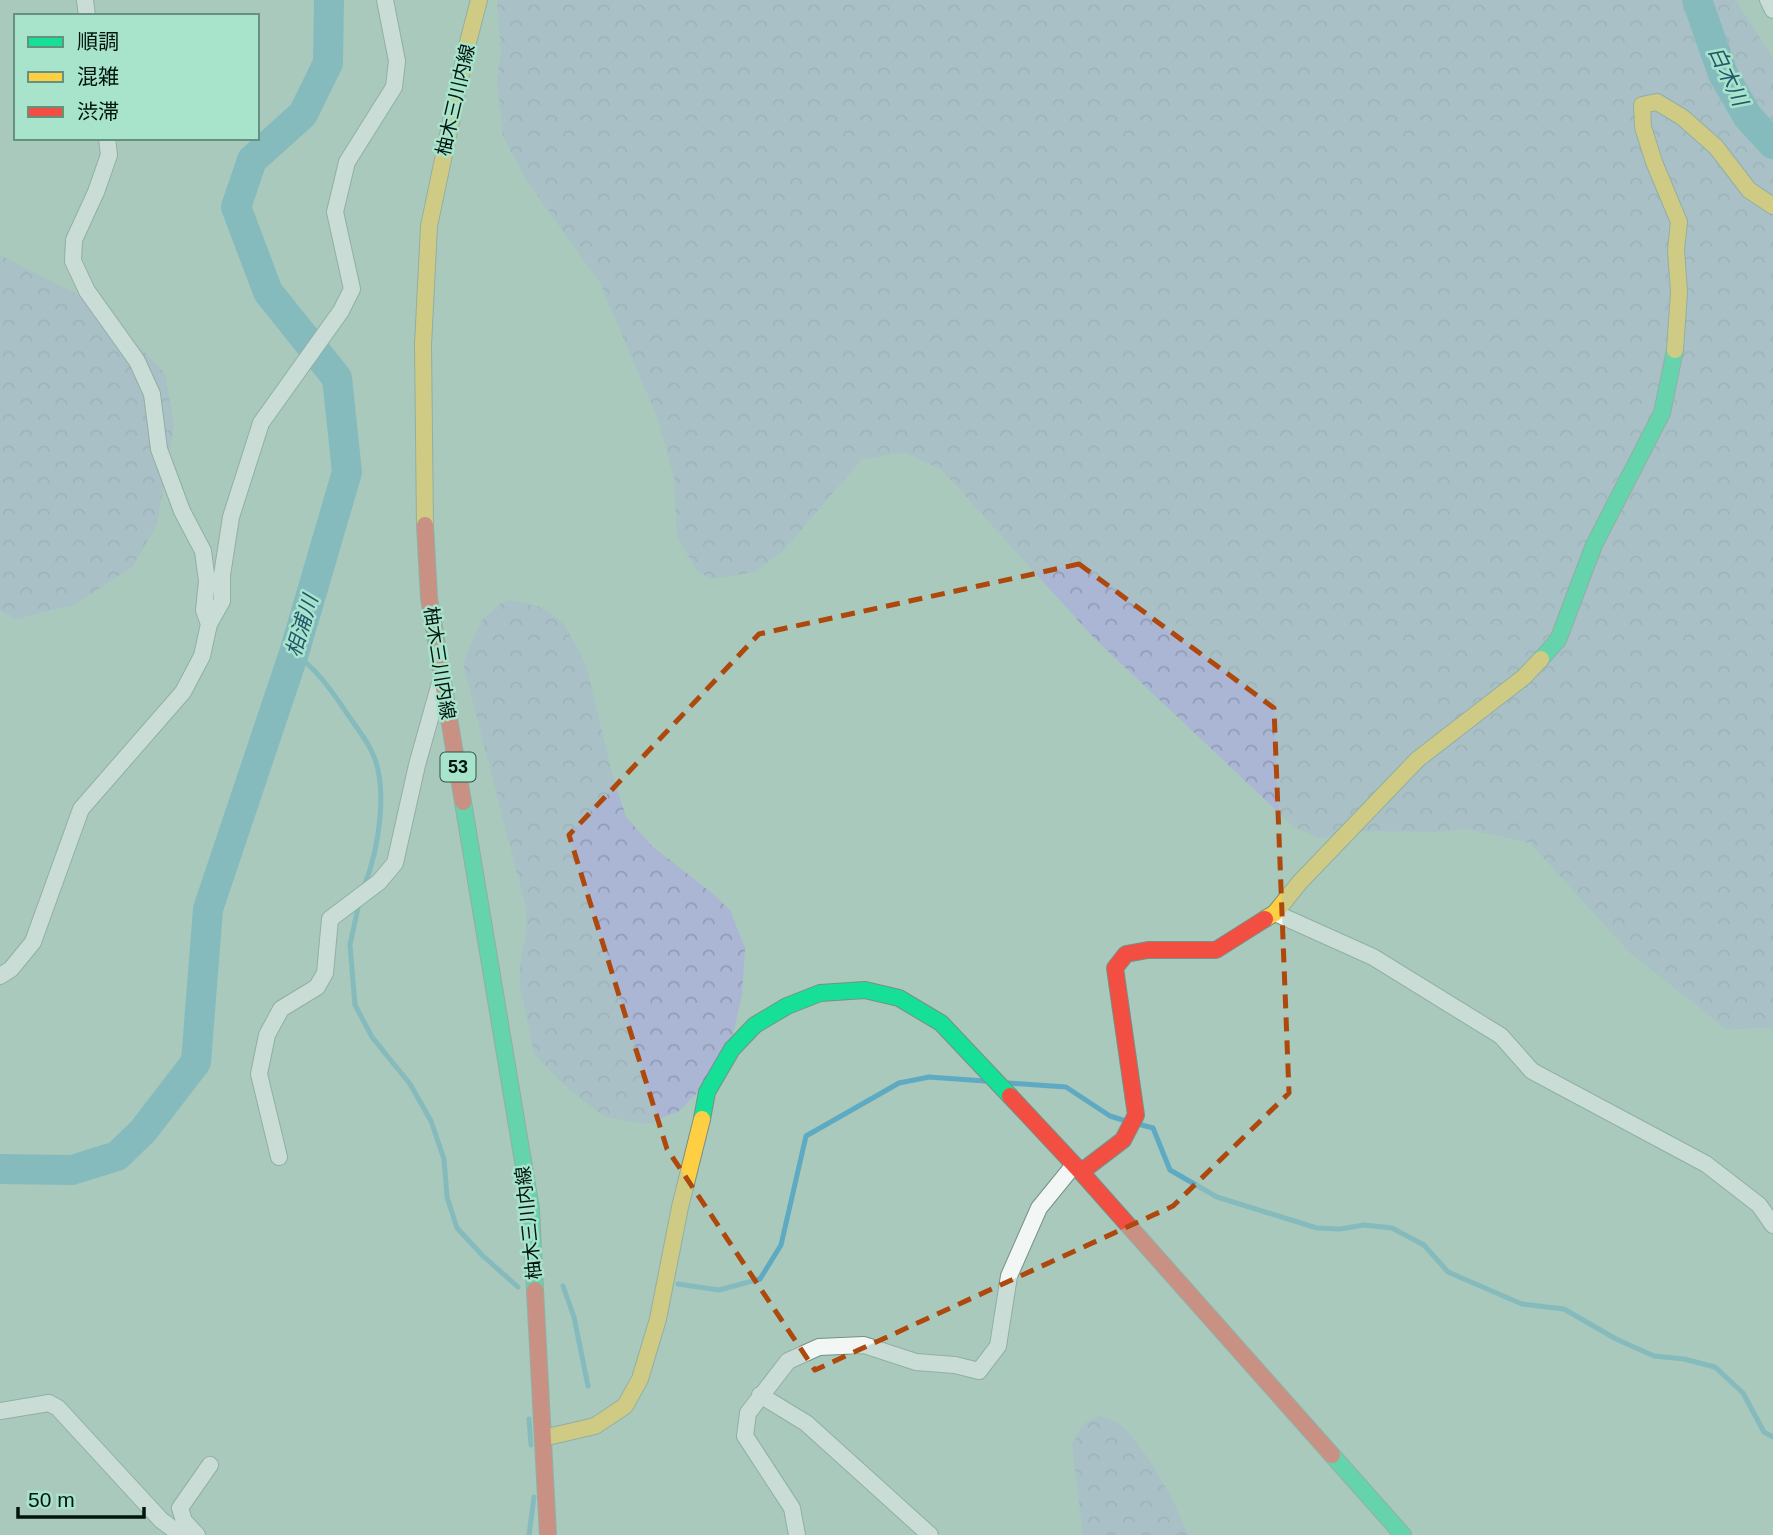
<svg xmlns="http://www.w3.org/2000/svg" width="1773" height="1535" viewBox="0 0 1773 1535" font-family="Arial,'Noto Sans JP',sans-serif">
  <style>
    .forest { fill: url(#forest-crowns) }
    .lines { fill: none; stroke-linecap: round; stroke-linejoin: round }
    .stream { stroke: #5eaac2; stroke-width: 5 }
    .river { stroke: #5eaac2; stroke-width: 30 }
    .street-casing { stroke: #779087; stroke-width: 18 }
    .fast-casing { stroke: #779087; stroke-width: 18 }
    .slow-casing { stroke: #779087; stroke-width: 18 }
    .jam-casing { stroke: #779087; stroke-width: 18 }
    .street { stroke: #f2f7f5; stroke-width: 16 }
    .fast { stroke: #16e098; stroke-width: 16 }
    .slow { stroke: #ffcf43; stroke-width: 16 }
    .jam { stroke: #f24e42; stroke-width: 16 }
    .marked { fill: none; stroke: #ae480c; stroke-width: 5; stroke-dasharray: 14 9; stroke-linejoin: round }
    .labels { text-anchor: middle; stroke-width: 5; stroke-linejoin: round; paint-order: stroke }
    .shield { fill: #a8e3cc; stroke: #335347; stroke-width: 2 }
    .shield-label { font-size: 18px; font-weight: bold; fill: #01150e }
    .street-label { font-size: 19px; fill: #01150e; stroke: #a8e3cc }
    .water-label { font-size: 21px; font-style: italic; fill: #24576c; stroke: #a8e3cc }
  </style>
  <defs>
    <pattern id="forest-crowns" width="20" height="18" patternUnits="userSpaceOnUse" patternTransform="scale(1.75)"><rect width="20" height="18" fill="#abb6d5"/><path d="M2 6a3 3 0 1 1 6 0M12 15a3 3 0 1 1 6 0" fill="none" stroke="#919cb6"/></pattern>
  </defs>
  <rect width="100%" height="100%" fill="#a8c9bc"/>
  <path class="forest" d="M497 0H1736L1773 59V1028L1726 1029 1629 952 1530 843 1467 829 1436 832 1366 831 1318 838 1294 827 1094 638 942 470 904 452 862 459 782 552 754 572 712 579 698 572 677 537 674 478 658 419 600 283 527 181 503 136 497 81 501 49Z
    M0 255 98 305 165 373 174 426 157 524 132 567 74 605 16 619 0 611Z
    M510 600 541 607 563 622 586 665 612 773 626 817 653 847 712 893 730 910 745 948 742 995 731 1043 702 1088 679 1111 648 1124 605 1117 563 1084 534 1054 520 985V968L526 932V908L463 663 482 620 500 604Z
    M1099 1416C1105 1418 1114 1419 1119 1424 1147 1448 1175 1501 1188 1535H1083L1072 1445 1082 1425Z"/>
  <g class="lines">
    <path class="stream" d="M294 653C316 669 329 687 344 709 353 723 364 736 371 750 390 786 378 851 364 887
      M359 903 350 945 355 1005 372 1037 410 1084 431 1121 444 1159 447 1197 457 1228 483 1256 518 1287
      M1008 1083 1066 1087 1110 1116 1126 1121
      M1138 1124 1153 1128 1170 1170 1217 1197 1317 1228 1340 1229 1364 1225 1392 1228 1424 1245 1448 1272 1471 1282 1522 1304 1564 1309 1616 1339 1654 1356 1684 1359 1715 1367 1743 1393 1764 1432 1773 1437
      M678 1284 719 1290 760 1279 781 1245 806 1136 899 1083 929 1077 985 1081
      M563 1286 574 1317 588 1386
      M529 1419 531 1445
      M529 1535 534 1497"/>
    <path class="river" d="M1697 0 1723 74 1748 117 1773 144
      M0 1169 72 1170 117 1156 143 1131 196 1062 208 909 294 653 347 472 337 378 268 292 236 207 252 160 303 114 328 63 329 0"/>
    <g class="street-casing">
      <path id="street" d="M85 0 87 16
        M1768 0 1773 10
        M107 138 109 155 96 192 74 240 73 261 87 291 137 361 152 394 159 449 182 511 203 551 207 581 204 610 209 624
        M1275 913 1373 957 1501 1036 1532 1071 1706 1164 1759 1205 1773 1225
        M0 976 11 969 33 942 81 809 183 692 202 656 209 624 222 601V575L231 517 261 423 341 311 352 289 335 212 347 162 394 87 397 61 385 0
        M279 1157 259 1074 267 1035 281 1009 317 987 325 973 330 919 379 882 395 863 417 765 440 683
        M760 1395 806 1423 930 1535
        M0 1411 49 1403 58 1408 161 1520 181 1535
        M197 1535 184 1521 180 1508 210 1465
        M797 1535 792 1508 745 1436 748 1413 788 1361 819 1347 864 1345 916 1362 955 1365 979 1371 998 1346 1009 1276 1039 1208 1074 1165"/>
    </g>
    <g class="fast-casing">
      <path id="fast" d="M1541 659 1558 640 1594 545 1662 413 1675 350
        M463 802 531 1209 535 1290
        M702 1119 707 1092 732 1049 755 1025 787 1006 820 993 865 990 899 998 941 1023 1010 1096
        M1332 1455 1403 1535"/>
    </g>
    <g class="slow-casing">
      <path id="slow" d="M1675 350 1679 292 1676 250 1679 222 1654 162 1643 127 1642 105 1657 102 1682 117 1716 147 1749 190 1773 206
        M425 525 423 345 429 226 466 50 479 0
        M1265 919 1275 913 1300 882 1418 759 1524 677 1541 659
        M543 1438 595 1426 625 1406 640 1379 658 1319 680 1207 702 1119"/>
    </g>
    <g class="jam-casing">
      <path id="jam" d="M425 525 429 598 463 802
        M1010 1096 1081 1172 1332 1455
        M1081 1172 1123 1140 1136 1115 1115 968 1126 954 1148 950H1216L1265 919
        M535 1290 548 1535"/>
    </g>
    <use href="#street" class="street"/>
    <use href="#fast" class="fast"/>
    <use href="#slow" class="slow"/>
    <use href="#jam" class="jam"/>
  </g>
  <path d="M0 0H1773V1535H0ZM1079 564 1274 708 1289 1093 1173 1206 815 1370 667 1149 569 835 759 634Z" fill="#a8c9bc" fill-opacity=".55" fill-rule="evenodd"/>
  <path class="marked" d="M1079 564 1274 708 1289 1093 1173 1206 815 1370 667 1149 569 835 759 634Z"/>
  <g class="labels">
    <rect class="shield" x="440.5" y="752.5" width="35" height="29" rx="5"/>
    <g class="shield-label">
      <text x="458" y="773">53</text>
    </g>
    <g class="street-label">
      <text transform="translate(455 100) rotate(-77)" y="7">柚木三川内線</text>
      <text transform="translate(440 663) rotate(81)" y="7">柚木三川内線</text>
      <text transform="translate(528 1223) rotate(-96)" y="7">柚木三川内線</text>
    </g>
    <g class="water-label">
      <text transform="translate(1728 76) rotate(65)" y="7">白木川</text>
      <text transform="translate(302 626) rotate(-73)" y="7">相浦川</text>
    </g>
  </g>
  <rect x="14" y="14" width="245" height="126" fill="#a8e3cc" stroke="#659180" stroke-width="2"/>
  <rect x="28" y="37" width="35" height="10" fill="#16e098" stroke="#659180" stroke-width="2"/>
  <text x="77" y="49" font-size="21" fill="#01150e">順調</text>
  <rect x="28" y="72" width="35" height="10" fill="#ffcf43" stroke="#659180" stroke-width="2"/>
  <text x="77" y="84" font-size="21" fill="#01150e">混雑</text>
  <rect x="28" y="107" width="35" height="10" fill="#f24e42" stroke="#659180" stroke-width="2"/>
  <text x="77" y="119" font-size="21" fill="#01150e">渋滞</text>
  <path d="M18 1507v10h126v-10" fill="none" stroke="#01150e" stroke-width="3.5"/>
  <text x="28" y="1507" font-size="21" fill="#01150e" stroke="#a8e3cc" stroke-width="5" paint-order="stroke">50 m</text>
</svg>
